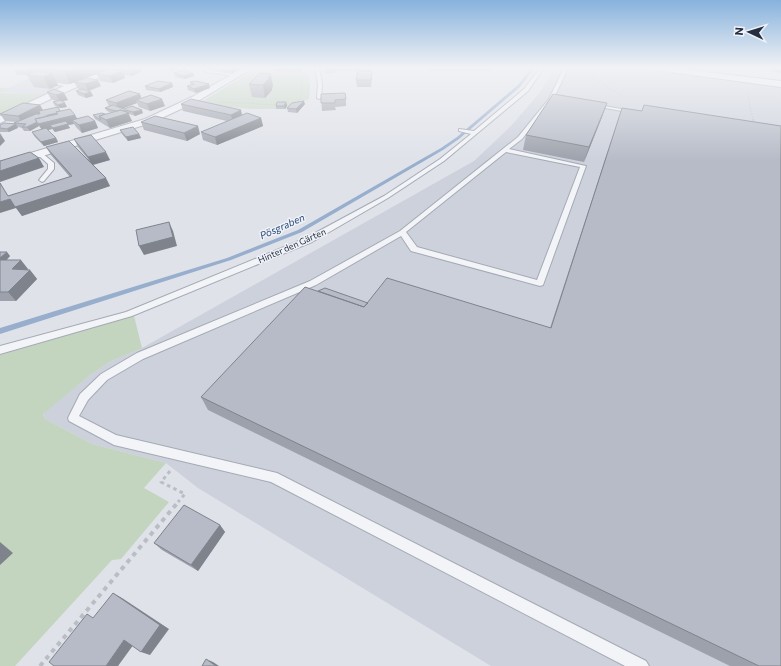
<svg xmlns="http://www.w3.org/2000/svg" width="781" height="666" viewBox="0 0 781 666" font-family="Commissioner,sans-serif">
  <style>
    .built { fill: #cdd1dc }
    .green { fill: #c3d4bf }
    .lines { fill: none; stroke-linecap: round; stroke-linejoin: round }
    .stream { fill: #97aecd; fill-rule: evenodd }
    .lane-casing { stroke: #a4a9b4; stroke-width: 2 }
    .street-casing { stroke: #a4a9b4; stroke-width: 2 }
    .path-far3 { stroke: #b9bdc4; stroke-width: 1; stroke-dasharray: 1.5 1.5; stroke-linecap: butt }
    .path-far2 { stroke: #b9bdc4; stroke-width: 1.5; stroke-dasharray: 2 2; stroke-linecap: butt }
    .path-far1 { stroke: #b9bdc4; stroke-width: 3; stroke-dasharray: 3.5 3.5; stroke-linecap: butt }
    .path { stroke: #b9bdc4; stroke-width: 4; stroke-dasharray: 4.5 4.5; stroke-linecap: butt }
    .lane { fill: #f2f4f7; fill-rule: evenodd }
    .street { fill: #f2f4f7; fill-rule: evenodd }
    .wall { fill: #9da1ab }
    .shaded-wall { fill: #7f838b }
    .building { fill: #b6bbc7; stroke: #7f838b }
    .labels { text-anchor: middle; stroke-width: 3; stroke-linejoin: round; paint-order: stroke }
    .far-street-label { font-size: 9px; fill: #262f42; stroke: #eff2f7 }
    .far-water-label { font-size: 10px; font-style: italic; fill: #2d4b79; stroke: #eff2f7 }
  </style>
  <rect width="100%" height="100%" fill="#dfe2e9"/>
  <path class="built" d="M49 68H111L45 94 0 92Z
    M558 68H637L781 86V666H491L198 488 166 463 92 444 45 419 43 413 90 375 109 362 142 348 474 161 512 125 541 91 554 69Z"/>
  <path class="green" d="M254 70 308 72 310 86 309 99 285 109H251L198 104Z
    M0 88H9L0 93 45 94 0 116Z
    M134 316 142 348 109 362 90 375 43 414 45 419 92 444 166 463 144 488 169 502 121 559 112 560 15 666H0V355Z"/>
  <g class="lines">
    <path class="stream" d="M531 68H535L520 87 459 139 443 150 302 232 231 260 0 334V328L227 258 298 230 441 148 457 137 518 85Z"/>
    <g class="lane-casing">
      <path id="lane" d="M202 68H206L208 70 237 75 235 76 206 72Z
        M315 68H319L322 84 321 98 319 99 317 98 318 84Z
        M540 68H544L528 91 444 161 388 198 312 242 132 316 0 354V346L126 312 306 238 384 196 440 159 471 134 459 131V129L474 131 524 89Z
        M564 68H568L553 100 522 139 509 149 586 166 543 285 540 286 411 251 401 236 316 285 143 359 107 380 88 400 79 416 116 435 277 473 646 661 649 666H625L271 482 114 445 69 421 68 418 80 394 101 374 137 353 310 281 400 231 518 137 549 99ZM506 152 580 167 537 280 417 247 406 232Z
        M44 81 71 85 73 86 71 87 45 83Z
        M592 104 633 111 635 112 633 113 594 106Z
        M38 153H42L54 163V169L44 181 42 182 39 180 48 169V164L38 155Z"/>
    </g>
    <g class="street-casing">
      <path id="street" d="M111 68H122L70 90 0 123V116L64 86Z
        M243 68H253L198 101 151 123 0 169V162L145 119 192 97Z
        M651 68H673L781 81V87L655 70Z"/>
    </g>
    <path class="path-far3" d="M579 69 622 96
      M269 78 294 76 301 73
      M747 93 753 120
      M220 102 278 105
      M283 105 290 104 300 99C305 89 299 77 303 70"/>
    <path class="path-far2" d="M753 119 754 123"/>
    <path class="path-far1" d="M170 471 161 482 185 494 178 502"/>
    <path class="path" d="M40 666 179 501"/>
    <use href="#lane" class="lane"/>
    <use href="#street" class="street"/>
  </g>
  <path class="wall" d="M22 68H106L107 70 78 81 101 86 89 91 91 92 93 96 86 98 78 95 76 91 81 90 78 89 74 82 70 84 56 82 58 85 50 89 34 87 27 75H17L15 71Z
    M116 68H141L142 71 132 76 124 75 125 78 113 83 100 81 97 74 117 71Z
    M162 68H180L171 71 162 69Z
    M216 68H242L232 73 217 71Z
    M273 68H303L300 72 274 71Z
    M326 68H370V71L372 78 371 87H357L356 80 358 71H335L334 73H325V70Z
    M429 68H493L492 71H429Z
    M772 68H781V73L773 72Z
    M174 73H193L194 76 184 79 175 77Z
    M260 73 273 86 272 88V90L265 98 252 97 249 84Z
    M190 82 210 88 196 93 188 90 187 86 191 85Z
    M172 83 173 87 160 92 146 90 145 86Z
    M47 92 68 100 62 101 67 107 60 108 55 106 53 102 56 101 51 99Z
    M140 94 141 98 165 106 150 111 139 107 137 103 123 108 143 113 135 116 129 114 132 121 110 128 95 119 93 115 105 114 111 113 107 111 105 108 109 106 106 100Z
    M321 94 346 99V106L335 107 336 110 322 111Z
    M286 102 287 106 285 109H276V106Z
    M607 103 602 117 584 162 523 150 526 135Z
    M181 104 241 110 242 115 261 118 263 126 217 145 203 140 201 132 227 121 183 111Z
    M305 104 297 113 288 112 287 108Z
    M40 105 43 111H60L75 115 77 118 95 121 98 128 82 133 76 127 74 124 68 125 70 128 55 132 52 129 48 130 56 138 58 142 44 146 34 136 32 132 42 130 39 126 30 131H24L22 128 18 127 9 132H0V125L14 123 16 122 5 121 0 114Z
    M644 105 781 666H730L208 410 201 397 318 291 368 303 550 328 622 108 642 111Z
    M141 122 200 134 187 141 144 130Z
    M120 130 139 134 141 138 128 141 122 134Z
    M74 139 110 160 93 165 110 186 22 216 8 196 70 177 51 155 46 147 88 159 78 147Z
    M0 252 10 256 7 260 28 269V270H30L37 279 16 301H0Z
    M220 525 225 532 198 571 162 550 154 543Z"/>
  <path class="shaded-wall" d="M29 68H32L34 72 29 75 27 72V69Z
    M74 68H106L107 70 70 84 64 71Z
    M132 68H141L142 71 132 76 129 69Z
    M170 68H180L171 71Z
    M231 68H242L232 73Z
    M300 68H303L300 72Z
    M123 71 125 78 113 83 110 76Z
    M52 73 58 85 50 89 43 77Z
    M193 73 194 76 184 79 183 76Z
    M271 74 273 86 272 88V90L265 98 263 85Z
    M98 80 101 86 88 91 85 84Z
    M172 83 173 87 160 92 159 89Z
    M209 84 210 88 196 93 194 89Z
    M91 92 93 96 86 98 84 94Z
    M64 93 68 100 60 102 56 95Z
    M140 94 142 101 136 100 137 103 119 110 116 103Z
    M162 99 165 106 150 111 147 104Z
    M304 101 305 104 297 113 296 109Z
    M286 102 287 106 285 109 284 106Z
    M65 103 67 107 60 108 58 105Z
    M607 103 602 117 584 162 589 147Z
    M40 105 44 112 22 123 18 116Z
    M126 110 132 121 110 128 106 120 103 119 102 115 118 112Z
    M142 110 143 113 135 116 133 112Z
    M241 110 242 118 233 123 231 115Z
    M56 113 58 117 75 115 79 123 72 120 74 124 68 125 70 128 55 132 50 125 52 129 43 131 37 122 48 115Z
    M261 118 263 126 217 145 215 137Z
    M95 121 98 128 82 133 79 125Z
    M37 122 39 126 30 131 27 127Z
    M16 124 18 128 9 132 7 129Z
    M198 126 200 134 187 141 184 133Z
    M0 133 5 141 0 146Z
    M139 134 141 138 128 141 126 137Z
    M56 138 58 142 44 146 41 142Z
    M106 152 110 160 92 165 88 157Z
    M39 158 44 167 0 182V171Z
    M106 178 110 186 22 216 16 208 0 213V202L10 199Z
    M169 222 173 231 177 246 144 255 139 246Z
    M7 252 10 256 0 266V258Z
    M21 260 28 269 19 279 12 269Z
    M30 270 37 279 16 301 8 292Z
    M220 525 225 532 198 571 191 565Z
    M0 542 13 553 0 565Z
    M113 593 122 598 169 629 150 655 141 652Z
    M124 640 134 644 118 666H106Z
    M206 659 213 662 219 666H216Z"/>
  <path class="building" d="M22 68H29L27 69H33L27 72 15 71Z
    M41 68H74L64 71Z
    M120 68H132L129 69Z
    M326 68H334V70H325Z
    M359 68H370V71H358Z
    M109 69 123 71 110 76 97 74Z
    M184 70 193 73 183 76 174 73Z
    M36 71 52 73 43 77 27 75Z
    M358 71H372L371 80H356Z
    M260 73 271 74 268 77H270L263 85 249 84Z
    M87 78 98 80 85 84 74 82Z
    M158 81 172 83 159 89 145 86Z
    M196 81 209 84 194 89 187 86 194 84 190 82Z
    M54 89 64 93 56 95 47 92Z
    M83 89 91 92 84 94 76 91Z
    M129 91 140 94 116 103 106 100Z
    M345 93 346 99 335 100V103H321V94Z
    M553 94 607 103 589 147 526 135Z
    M151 95 162 99 147 104 136 100Z
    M191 99 241 110 231 115 181 104Z
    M60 100 65 103 58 105 53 102Z
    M304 101 296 109 287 108 292 103Z
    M277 102H286L284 106H276Z
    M23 103 40 105 18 116 0 114Z
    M113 105 124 109 132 106 142 110 133 112 126 110 123 111 121 110 116 111 105 108Z
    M644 105 781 126V666H759L201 397 305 287 364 307 387 278 551 328 622 108 642 111Z
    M58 107 60 111 56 112 57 113 48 115 44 117 35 119 37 122 27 127H22L26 124 14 123 36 114H40L39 111Z
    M70 109 75 115 38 124 35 119 58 114 56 112Z
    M121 110 129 113 106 120 99 116Z
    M102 113 105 114 99 116 101 120 93 115Z
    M247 113 261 118 215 137 201 132Z
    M88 116 95 121 79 125 72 120Z
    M155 116 198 126 184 133 141 122Z
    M66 121 68 124 53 128 50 125Z
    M4 123 16 124 7 129 0 128V125Z
    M133 127 139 134 126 137 120 130Z
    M46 128 56 138 41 142 32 132Z
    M91 135 106 152 88 157 74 139Z
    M69 141 106 178 15 207 10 199 0 202V183L8 196 72 176 46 147Z
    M30 152 39 158 0 171V161Z
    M169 222 173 237 139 246 136 230Z
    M0 252H7L0 258Z
    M0 260H21L12 269 30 270 8 292H0Z
    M325 288 368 303 364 307 318 291Z
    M184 505 220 525 191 565 154 543Z
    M113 593 160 625 141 652 124 640 106 666H54L49 662 87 614 93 618Z
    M206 659 216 666H202Z"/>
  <linearGradient id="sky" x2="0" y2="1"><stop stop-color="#87b2dd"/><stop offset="0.42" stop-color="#f1f2f5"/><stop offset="1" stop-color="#f1f2f5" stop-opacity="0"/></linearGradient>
  <rect width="781" height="161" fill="url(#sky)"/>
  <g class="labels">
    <g class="far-street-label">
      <text transform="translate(292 246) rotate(-24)" y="3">Hinter den Gärten</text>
    </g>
    <g class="far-water-label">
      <text transform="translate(282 226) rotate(-24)" y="4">Pösgraben</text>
    </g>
  </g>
  <g transform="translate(749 32) rotate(274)" stroke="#eff2f7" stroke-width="3" paint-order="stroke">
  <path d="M0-3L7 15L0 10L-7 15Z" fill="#262f42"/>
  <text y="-6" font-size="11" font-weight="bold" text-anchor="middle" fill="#262f42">N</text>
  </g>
</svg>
